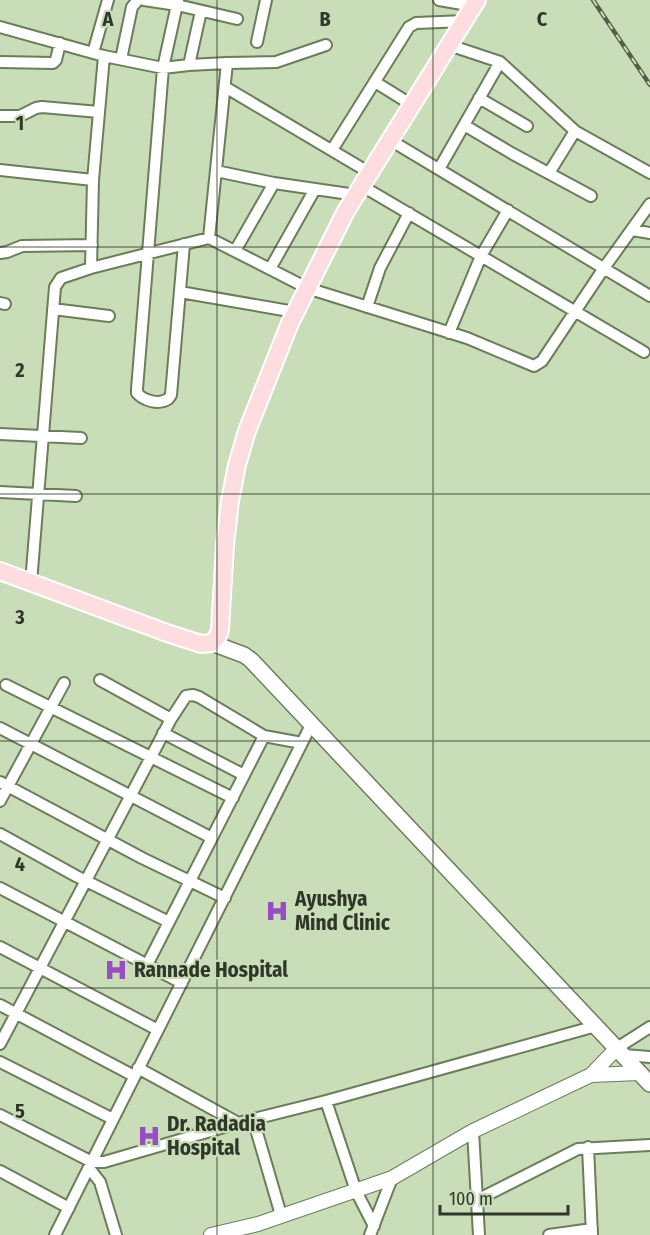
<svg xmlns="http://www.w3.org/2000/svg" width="650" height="1235" viewBox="0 0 650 1235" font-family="'Fira Sans Condensed',sans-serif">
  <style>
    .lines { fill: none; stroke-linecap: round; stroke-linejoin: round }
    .minor-casing { stroke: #6b7d5b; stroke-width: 14 }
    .tertiary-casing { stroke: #6b7d5b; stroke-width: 16 }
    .secondary-casing { stroke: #6b7d5b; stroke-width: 18 }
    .primary-casing { stroke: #fff; stroke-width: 20 }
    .minor { stroke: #fff; stroke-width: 10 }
    .tertiary { stroke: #fff; stroke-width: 14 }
    .secondary { stroke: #fff; stroke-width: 15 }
    .primary { stroke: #fedde1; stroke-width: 16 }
    .rail-casing { stroke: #535e4a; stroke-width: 4.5 }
    .rail { stroke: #c8ddb8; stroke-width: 2; stroke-dasharray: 7; stroke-linecap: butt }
    .grid { fill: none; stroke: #2f3728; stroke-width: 1.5; stroke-opacity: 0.55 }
    .labels { text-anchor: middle; stroke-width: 4.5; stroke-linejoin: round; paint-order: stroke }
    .poi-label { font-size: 21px; font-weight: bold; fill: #2f3728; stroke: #c8ddb8; text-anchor: start }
    .grid-label { font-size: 20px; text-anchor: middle; font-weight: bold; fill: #2f3728; stroke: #c8ddb8; stroke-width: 4.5; stroke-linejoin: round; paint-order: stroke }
  </style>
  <rect width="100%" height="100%" fill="#c8ddb8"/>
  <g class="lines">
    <g class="minor-casing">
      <path id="minor" d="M144 0 177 5 237 19
        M178 0 163 68 137 389V393C144 401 159 405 168 399L171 395 184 244
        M439 0 474 6
        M0 27 104 56
        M257 42 266 0
        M449 45 500 62 575 131 650 173
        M93 53 108 0
        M121 59 132 7 138 0
        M0 62 53 63 56 60 60 43
        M227 63 276 62 326 45
        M189 65 201 11
        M375 82 412 105
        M225 87 370 173
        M479 98 527 126
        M0 116H20L36 108 42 107 99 112
        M464 125 513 154 591 196
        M390 140 650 296
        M332 150 409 27 416 23 465 21
        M439 169 500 62
        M0 170 93 180 104 56 163 68 189 65 227 63 209 238 307 288 467 338 534 366 542 361 604 268 650 204
        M216 171 274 183 356 195
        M549 173 575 131
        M93 180 91 268 209 238
        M362 186 644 352
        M632 230 650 233
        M235 251 274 183
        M0 253 7 252 22 246 92 245
        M270 269 315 189
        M180 292 295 312
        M0 303 5 304
        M367 307 380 268 409 213
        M53 309 109 316
        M449 333 481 256 508 210
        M0 434 81 438
        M0 492 76 496
        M31 583 55 287 61 278 91 268
        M100 680 171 719
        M6 685 233 798
        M0 728 212 838
        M163 733 244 775
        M0 782 142 858 225 898
        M0 801 64 683
        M0 834 76 876 169 922
        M0 888 182 983
        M0 947 158 1030
        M147 965 264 736
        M0 1005 134 1076
        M0 1044 171 719 186 696 193 695 199 697 264 736 302 743
        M617 1048 650 1027
        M624 1055 650 1057
        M0 1062 113 1119
        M138 1068 238 1123
        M326 1101 356 1191 374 1226
        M0 1115 92 1162H104L238 1123 326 1101 596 1026
        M253 1119 281 1215
        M473 1131 479 1235
        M588 1147 592 1235
        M89 1168 100 1182 116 1235
        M0 1171 69 1208
        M477 1200 578 1149 650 1145
        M55 1235 311 725
        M370 1235 392 1178
        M549 1235 592 1229"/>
    </g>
    <g class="tertiary-casing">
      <path id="tertiary" d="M591 1075 640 1073
        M211 1235 258 1224 392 1178 473 1131 591 1075 617 1048"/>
    </g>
    <g class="secondary-casing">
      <path id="secondary" d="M212 643 244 655 251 660 650 1084"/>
    </g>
    <g class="primary-casing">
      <path id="primary" d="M0 571 167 633 201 644 212 643 218 636 220 629 225 545 230 501 237 465 247 431 290 323 346 211 477 0"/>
    </g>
    <use href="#minor" class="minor"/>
    <use href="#tertiary" class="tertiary"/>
    <use href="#secondary" class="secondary"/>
    <use href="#primary" class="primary"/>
    <g class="rail-casing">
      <path id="rail" d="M593 0 650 85"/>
    </g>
    <use href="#rail" class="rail"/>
  </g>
  <path class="grid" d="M217 0V1235M433 0V1235M0 247H650M0 494H650M0 741H650M0 988H650"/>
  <defs>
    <g id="hospital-bare" transform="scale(1.8)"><path d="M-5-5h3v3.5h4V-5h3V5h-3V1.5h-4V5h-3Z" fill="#984ec1" stroke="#c8ddb8" stroke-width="2.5" paint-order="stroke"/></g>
  </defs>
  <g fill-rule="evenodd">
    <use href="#hospital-bare" x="277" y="911"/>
    <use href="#hospital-bare" x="116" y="970"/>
    <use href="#hospital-bare" x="149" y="1136"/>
  </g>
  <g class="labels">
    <g class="poi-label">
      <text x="295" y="906">Ayushya<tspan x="295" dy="24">Mind Clinic</tspan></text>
      <text x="134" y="977">Rannade Hospital</text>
      <text x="167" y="1131">Dr. Radadia<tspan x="167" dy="24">Hospital</tspan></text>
    </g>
  </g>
  <g class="grid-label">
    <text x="108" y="26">A</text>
    <text x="325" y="26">B</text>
    <text x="542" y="26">C</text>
    <text x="20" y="130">1</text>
    <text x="20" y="377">2</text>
    <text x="20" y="624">3</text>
    <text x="20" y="871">4</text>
    <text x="20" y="1118">5</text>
  </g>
  <path d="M440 1205v9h128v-9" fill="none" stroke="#2f3728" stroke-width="3"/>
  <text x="449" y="1205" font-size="18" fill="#2f3728" stroke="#c8ddb8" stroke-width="4.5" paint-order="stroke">100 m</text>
</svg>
